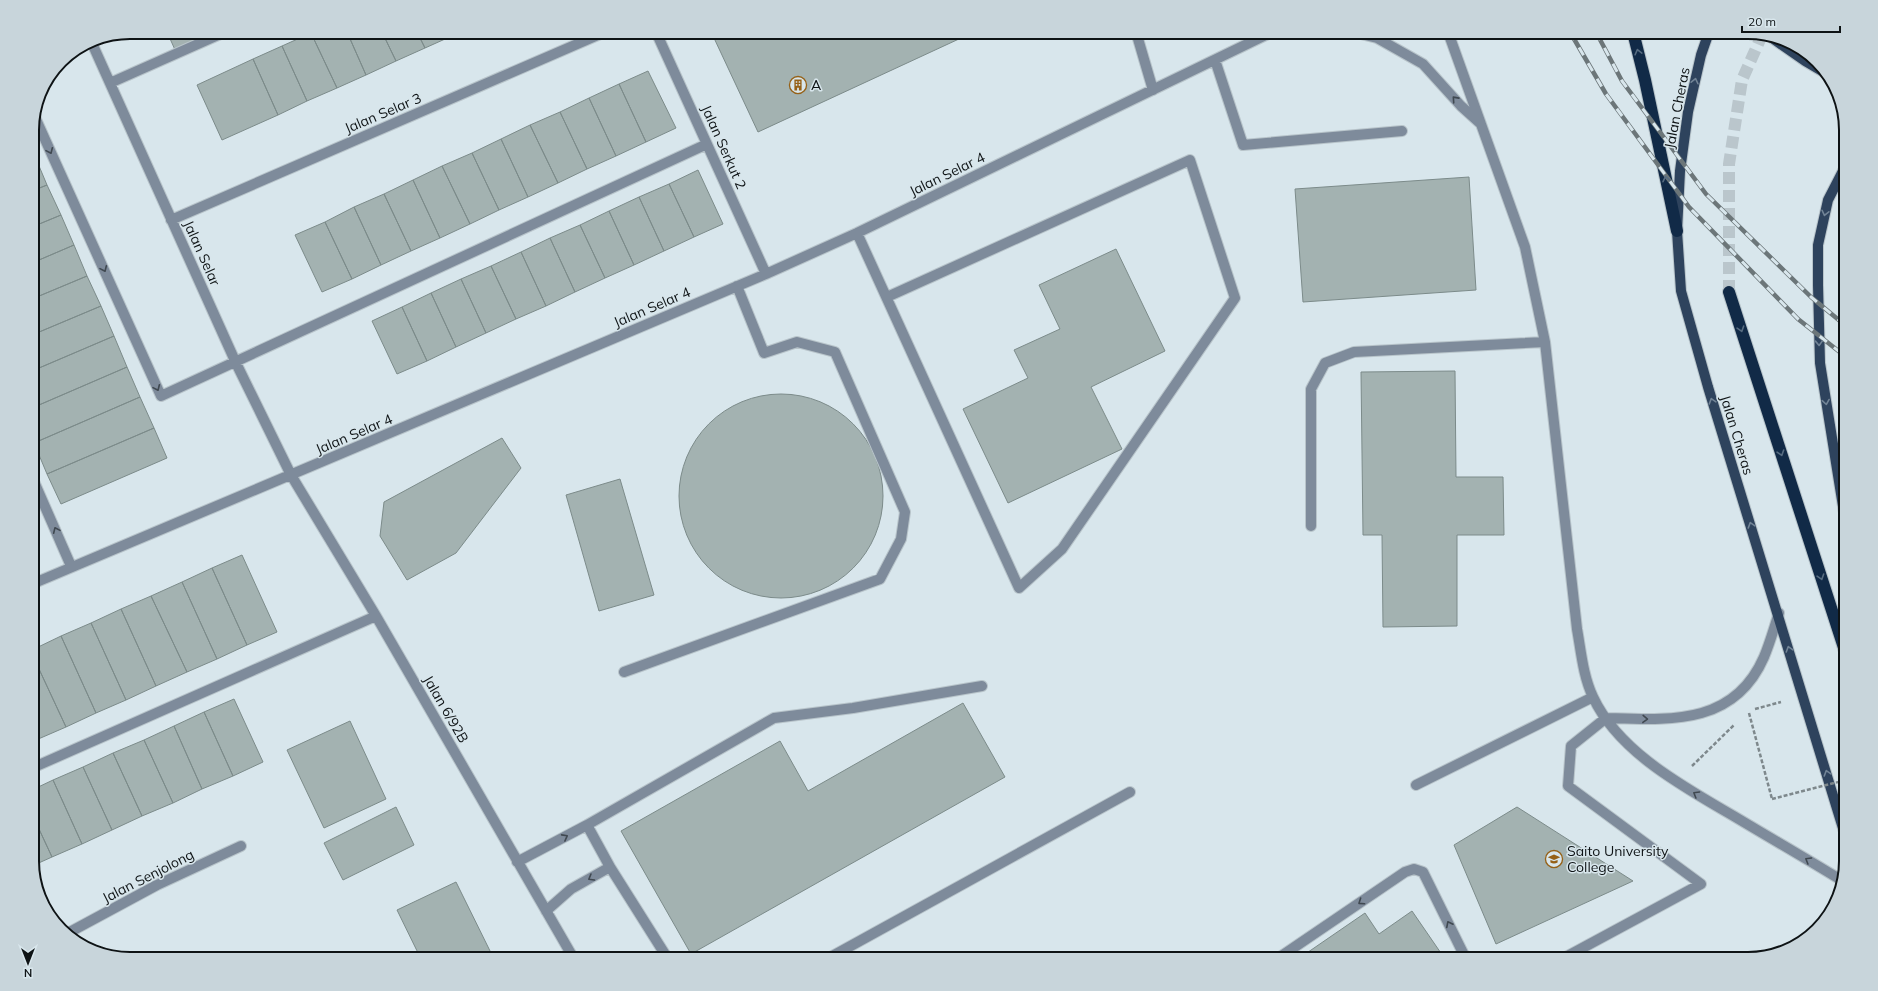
<svg xmlns="http://www.w3.org/2000/svg" width="1878" height="991" viewBox="0 0 1878 991" font-family="Mulish,sans-serif">
  <style>
    .building { fill: #a3b2b1; stroke: #7c8b8a }
    .lines { fill: none; stroke-linecap: round; stroke-linejoin: round }
    .highway-tunnel { stroke: #bac6cc; stroke-width: 12; stroke-dasharray: 12 6; stroke-linecap: butt }
    .minor-casing { stroke: #b8c4ca; stroke-width: 12 }
    .major-casing { stroke: #b8c4ca; stroke-width: 12 }
    .highway-casing { stroke: #b8c4ca; stroke-width: 14 }
    .path { stroke: #7e888c; stroke-width: 2.5; stroke-dasharray: 4 2; stroke-linecap: butt }
    .minor { stroke: #7e8b9b; stroke-width: 10 }
    .major { stroke: #2e435d; stroke-width: 10 }
    .highway { stroke: #112a47; stroke-width: 12 }
    .rail-casing { stroke: #6c7679; stroke-width: 4.5 }
    .rail { stroke: #d8e6ec; stroke-width: 3; stroke-dasharray: 9; stroke-linecap: butt }
    .path-bridge { stroke: #7e888c; stroke-width: 2.5; stroke-dasharray: 4 2; stroke-linecap: butt }
    .oneway { stroke: #576c81 }
    .oneway2 { stroke: #728496 }
    .oneway3 { stroke: #404951 }
    .labels { text-anchor: middle; stroke-width: 3; stroke-linejoin: round; paint-order: stroke }
    .poi-label { font-size: 14px; fill: #0e1315; stroke: #d8e6ec; text-anchor: start }
    .street-label { font-size: 14px; fill: #0e1315; stroke: #d8e6ec }
    .rim { fill: none; stroke: #0e1315; stroke-width: 2 }
  </style>
  <rect width="100%" height="100%" fill="#d8e6ec"/>
  <path class="building" d="M167 32H219L176 52Z
    M347 32H382L396 61 366 75Z
    M347 32 366 75 337 88 311 33Z
    M382 32H417L425 48 396 61Z
    M417 32H453L454 35 425 48Z
    M728 32H974L758 132 714 38Z
    M311 33 337 88 307 101 282 46Z
    M282 46 307 101 278 115 253 59Z
    M253 59 278 115 222 140 197 85Z
    M648 71 676 128 646 142 619 84Z
    M619 84 646 142 616 156 589 98Z
    M589 98 616 156 587 169 560 112Z
    M560 112 587 169 558 183 530 125Z
    M530 125 558 183 528 197 501 139Z
    M501 139 528 197 499 210 472 153Z
    M472 153 499 210 470 224 442 166Z
    M34 154 47 185 32 191V155Z
    M442 166 470 224 440 238 413 180Z
    M698 170 723 224 694 237 669 184Z
    M1469 177 1476 290 1303 302 1295 189Z
    M413 180 440 238 411 251 384 194Z
    M669 184 694 237 664 251 639 197Z
    M47 185 61 215 32 227V191Z
    M384 194 411 251 381 265 354 207Z
    M639 197 664 251 634 265 609 211Z
    M354 207 381 265 352 279 325 222Z
    M609 211 634 265 605 278 580 225Z
    M61 215 74 245 32 263V227Z
    M325 222 352 279 322 292 295 235Z
    M580 225 605 278 575 292 550 238Z
    M550 238 575 292 546 306 521 252Z
    M74 245 87 276 32 299V263Z
    M1116 249 1165 351 1091 387 1122 449 1008 503 963 409 1028 378 1014 350 1060 329 1039 285Z
    M521 252 546 306 516 319 491 266Z
    M491 266 516 319 486 333 461 279Z
    M87 276 101 306 32 335V299Z
    M461 279 486 333 456 347 431 293Z
    M431 293 456 347 427 361 402 307Z
    M101 306 114 336 32 371V335Z
    M402 307 427 361 397 374 372 321Z
    M114 336 127 367 32 408V371Z
    M127 367 140 397 34 443 32 440V408Z
    M1455 371 1456 477H1503L1504 535H1457V626L1383 627 1382 535H1363L1361 372Z
    M679 496a102 102 0 1 1 204 0a102 102 0 1 1-204 0Z
    M140 397 154 428 47 474 34 443Z
    M154 428 167 458 61 504 47 474Z
    M502 438 521 468 456 553 407 580 380 536 384 502Z
    M620 479 654 595 599 611 566 495Z
    M242 555 277 632 247 645 212 568Z
    M212 568 247 645 217 659 182 582Z
    M182 582 217 659 187 672 151 596Z
    M151 596 187 672 156 686 121 609Z
    M121 609 156 686 126 700 91 623Z
    M91 623 126 700 96 713 61 636Z
    M61 636 96 713 66 727 32 654V650Z
    M32 654 66 727 36 740 32 733Z
    M234 699 263 762 233 776 204 712Z
    M963 703 1005 777 691 954 621 831 780 741 808 791Z
    M204 712 233 776 202 789 174 726Z
    M350 721 386 799 324 828 287 750Z
    M174 726 202 789 173 803 144 740Z
    M144 740 173 803 142 816 113 753Z
    M113 753 142 816 112 830 83 767Z
    M83 767 112 830 82 844 53 780Z
    M53 780 82 844 52 857 32 814V790Z
    M396 807 414 845 343 880 324 843Z
    M1517 807 1633 881 1496 944 1454 845Z
    M32 814 52 857 32 866Z
    M456 882 494 959H421L397 910Z
    M1412 911 1445 959H1298L1365 913 1379 934Z"/>
  <g class="lines">
    <path class="highway-tunnel" d="M1729 292V164L1742 80 1762 35"/>
    <g class="minor-casing">
      <path id="minor" d="M656 32 766 274
        M1136 32 1153 90
        M1353 32 1377 38 1423 64 1461 106 1481 124
        M1448 32 1525 247 1545 342 1577 629C1581 651 1583 676 1593 697 1619 753 1686 788 1737 818 1772 839 1807 859 1841 880
        M91 41 236 363 291 475 376 616 574 959
        M1215 60 1243 145 1402 131
        M110 83 225 32
        M34 115 161 396 707 144
        M171 220 605 32
        M857 233 1019 588 1062 549 1235 298 1190 160 887 297
        M32 477 71 566
        M1311 526V389L1325 363 1354 352 1545 342
        M32 584 766 274 857 233 1272 32
        M624 672 880 579 901 539 905 512 835 352 797 342 764 353 737 286
        M32 768 376 616
        M1416 785 1593 697
        M587 825 610 867 668 959
        M517 862 587 825 774 718 853 708 982 686
        M546 911 571 889 610 867
        M68 933 157 885 241 846
        M827 959 1130 792
        M1277 959 1405 872 1414 869 1423 872 1466 959
        M1562 959 1701 884 1568 786 1571 746 1606 718C1669 720 1734 726 1764 657 1770 643 1774 628 1779 613"/>
    </g>
    <g class="major-casing">
      <path id="major" d="M1709 32 1701 55 1688 112 1680 171 1677 231 1681 291 1708 387 1846 838
        M1772 38 1805 61 1827 74
        M1846 165 1828 200 1818 245V285L1820 363 1846 525"/>
    </g>
    <g class="highway-casing">
      <path id="highway" d="M1633 32 1645 80 1677 231
        M1729 292 1846 654"/>
    </g>
    <path class="path" d="M1755 709 1781 702
      M1749 713 1772 799
      M1692 766 1734 725"/>
    <use href="#minor" class="minor"/>
    <use href="#major" class="major"/>
    <use href="#highway" class="highway"/>
    <g class="rail-casing">
      <path id="rail" d="M1570 32 1606 94 1689 207 1798 319 1846 357
        M1596 32 1622 81 1706 194 1811 297 1846 326"/>
    </g>
    <use href="#rail" class="rail"/>
    <path class="path-bridge" d="M1772 799 1846 780"/>
  </g>
  <defs><path id="oneway-chevron" d="M-2-3.5L2.5 0L-2 3.5" fill="none" stroke-width="1.6" stroke-linecap="round" stroke-linejoin="round"/></defs>
  <g class="oneway">
    <use href="#oneway-chevron" transform="translate(1638 52) rotate(-104)"/>
    <use href="#oneway-chevron" transform="translate(1666 179) rotate(-102)"/>
    <use href="#oneway-chevron" transform="translate(1741 329) rotate(72)"/>
    <use href="#oneway-chevron" transform="translate(1781 453) rotate(72)"/>
    <use href="#oneway-chevron" transform="translate(1821 577) rotate(72)"/>
  </g>
  <g class="oneway2">
    <use href="#oneway-chevron" transform="translate(1695 81) rotate(-77)"/>
    <use href="#oneway-chevron" transform="translate(1825 213) rotate(103)"/>
    <use href="#oneway-chevron" transform="translate(1819 343) rotate(88)"/>
    <use href="#oneway-chevron" transform="translate(1712 401) rotate(-107)"/>
    <use href="#oneway-chevron" transform="translate(1826 402) rotate(81)"/>
    <use href="#oneway-chevron" transform="translate(1751 525) rotate(-107)"/>
    <use href="#oneway-chevron" transform="translate(1789 649) rotate(-107)"/>
    <use href="#oneway-chevron" transform="translate(1827 773) rotate(-107)"/>
  </g>
  <g class="oneway3">
    <use href="#oneway-chevron" transform="translate(1455 99) rotate(-132)"/>
    <use href="#oneway-chevron" transform="translate(50 151) rotate(66)"/>
    <use href="#oneway-chevron" transform="translate(104 269) rotate(66)"/>
    <use href="#oneway-chevron" transform="translate(157 388) rotate(66)"/>
    <use href="#oneway-chevron" transform="translate(56 530) rotate(-114)"/>
    <use href="#oneway-chevron" transform="translate(1645 719) rotate(2)"/>
    <use href="#oneway-chevron" transform="translate(1696 794) rotate(-149)"/>
    <use href="#oneway-chevron" transform="translate(565 837) rotate(-28)"/>
    <use href="#oneway-chevron" transform="translate(1808 860) rotate(-149)"/>
    <use href="#oneway-chevron" transform="translate(591 878) rotate(150)"/>
    <use href="#oneway-chevron" transform="translate(1361 902) rotate(146)"/>
    <use href="#oneway-chevron" transform="translate(1449 924) rotate(-117)"/>
  </g>
  <defs>
    <g id="building-ring" transform="scale(0.9)"><circle r="9.5" fill="#d8e6ec" stroke="#966117" stroke-width="1.5"/><path d="M-4-6H4V6H1V3H-1V6H-4ZM-2.5-4.3h1.7v1.8h-1.7ZM.8-4.3h1.7v1.8H.8ZM-2.5-1h1.7V.8h-1.7ZM.8-1h1.7V.8H.8Z" fill="#966117"/></g>
    <g id="university-ring" transform="scale(0.9)"><circle r="9.5" fill="#d8e6ec" stroke="#966117" stroke-width="1.5"/><path d="M0-5L7-2L0 1L-7-2ZM-4 1L0 2.5L4 1V4Q0 6-4 4Z" fill="#966117"/></g>
  </defs>
  <g fill-rule="evenodd">
    <use href="#building-ring" x="798" y="85"/>
    <use href="#university-ring" x="1554" y="859"/>
  </g>
  <g class="labels">
    <g class="poi-label">
      <text x="811" y="90">A</text>
      <text x="1567" y="856">Saito University<tspan x="1567" dy="16">College</tspan></text>
    </g>
    <g class="street-label">
      <text transform="translate(1677 108) rotate(-79)" y="5">Jalan Cheras</text>
      <text transform="translate(383 113) rotate(-23)" y="5">Jalan Selar 3</text>
      <text transform="translate(724 147) rotate(66)" y="5">Jalan Serkut 2</text>
      <text transform="translate(947 174) rotate(-26)" y="5">Jalan Selar 4</text>
      <text transform="translate(202 253) rotate(66)" y="5">Jalan Selar</text>
      <text transform="translate(652 307) rotate(-23)" y="5">Jalan Selar 4</text>
      <text transform="translate(354 434) rotate(-23)" y="5">Jalan Selar 4</text>
      <text transform="translate(1737 435) rotate(73)" y="5">Jalan Cheras</text>
      <text transform="translate(446 709) rotate(60)" y="5">Jalan 6/92B</text>
      <text transform="translate(148 876) rotate(-27)" y="5">Jalan Senjolong</text>
    </g>
  </g>
  <path d="M0 0H1878V991H0ZM130 39H1748A91 91 0 0 1 1839 130V861A91 91 0 0 1 1748 952H130A91 91 0 0 1 39 861V130A91 91 0 0 1 130 39Z" fill="#c8d5db" fill-rule="evenodd"/>
  <path class="rim" d="M130 39H1748A91 91 0 0 1 1839 130V861A91 91 0 0 1 1748 952H130A91 91 0 0 1 39 861V130A91 91 0 0 1 130 39Z"/>
  <g transform="translate(28 963) rotate(180)" stroke="#d8e6ec" stroke-width="3" paint-order="stroke">
  <path d="M0-3L7 15L0 10L-7 15Z" fill="#0e1315"/>
  <text y="-6" font-size="11" font-weight="bold" text-anchor="middle" fill="#0e1315">N</text>
  </g>
  <path d="M1742 26v6h98v-6" fill="none" stroke="#0e1315" stroke-width="2"/>
  <text x="1748" y="26" font-size="12" fill="#0e1315" stroke="#d8e6ec" stroke-width="3" paint-order="stroke">20 m</text>
</svg>
